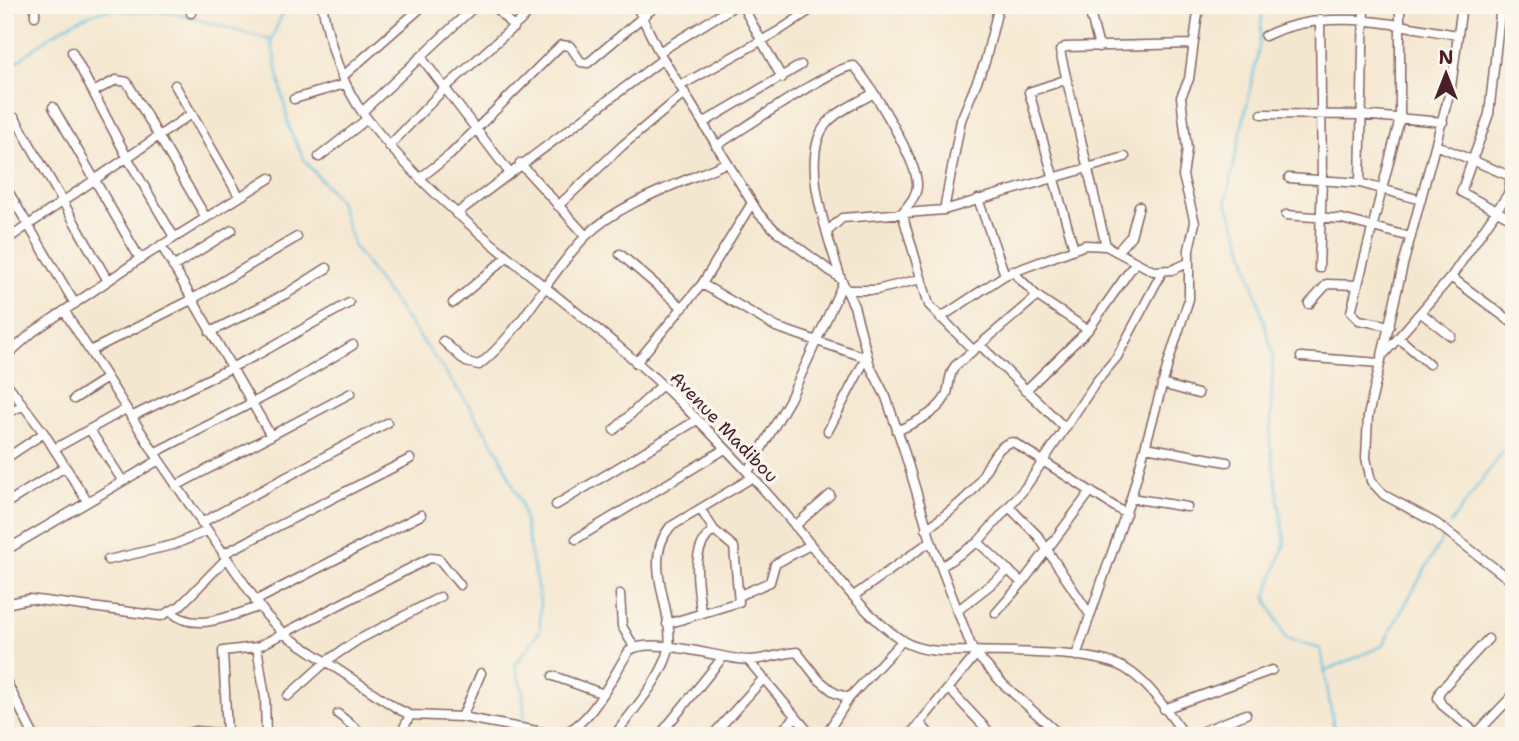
<svg xmlns="http://www.w3.org/2000/svg" width="1519" height="741" viewBox="0 0 1519 741" font-family="'Shantell Sans',sans-serif">
  <style>
    .lines { fill: none; stroke-linecap: round; stroke-linejoin: round }
    .stream { stroke: #63c2e1; stroke-width: 2 }
    .minor-casing { stroke: #866564; stroke-width: 11 }
    .minor { stroke: #fff; stroke-width: 8 }
    .labels { text-anchor: middle; stroke-width: 7; stroke-linejoin: round; paint-order: stroke }
    .street-label { font-size: 18px; fill: #4a1f2b; stroke: #fbf7ec }
  </style>
  <rect width="100%" height="100%" fill="#fbf7ec"/>
  <filter id="ink" filterUnits="userSpaceOnUse"><feTurbulence type="fractalNoise" baseFrequency=".0143" numOctaves="2"/><feDisplacementMap in="SourceGraphic" scale="14" xChannelSelector="R" yChannelSelector="G"/><feConvolveMatrix kernelMatrix="1 2 1 2 8 2 1 2 1" color-interpolation-filters="sRGB"/></filter>
  <filter id="wash" filterUnits="userSpaceOnUse"><feTurbulence type="fractalNoise" baseFrequency=".00686" numOctaves="4" result="noise"/><feDisplacementMap in="SourceGraphic" scale="28" xChannelSelector="R" yChannelSelector="G"/><feGaussianBlur stdDeviation="1.57" result="paint"/><feColorMatrix in="noise" values="0 0 0 0 0 0 0 0 0 0 0 0 0 0 0 0 0 1.4 0 .05"/><feComposite in="paint" operator="in"/></filter>
  <g filter="url(#wash)">
    <rect width="100%" height="100%" fill="#f4e7cf"/>
    <g class="lines">
      <path class="stream" d="M129 5V11L174 13 271 40
        M286 5 271 40 290 131 305 161 339 201 354 247 461 394 498 451 521 503 540 601V631L515 666 523 692 525 727
        M1263 5 1259 48 1226 201 1239 234 1273 354 1270 443 1285 543 1266 597 1286 639 1321 649 1335 736
        M5 72C33 49 88 0 128 11
        M1450 524 1514 436
        M1325 671 1382 646 1443 537"/>
    </g>
  </g>
  <g filter="url(#ink)">
    <g class="lines">
      <g class="minor-casing">
        <path id="minor" d="M35 5V16
          M322 5C330 44 340 83 365 116 454 232 580 303 683 405 721 443 758 482 793 523 826 562 859 612 903 641 925 654 949 651 973 651 1011 653 1095 650 1126 669 1151 684 1168 714 1186 736
          M494 5 514 28
          M636 5 659 52 759 214 775 230 841 279 854 306 870 366 886 397 903 447 931 541 973 651 1003 684 1061 736
          M742 5 782 78
          M1088 5 1099 47
          M1462 5 1451 87 1403 265 1368 416 1366 458 1371 481 1384 495 1436 523 1514 583
          M1501 5 1489 114 1461 192 1514 220
          M191 13V5
          M1265 36C1327 6 1393 25 1458 35
          M72 52 127 157 174 237
          M659 52 736 5
          M421 57 509 172
          M342 77 424 5
          M1065 80 1029 92 1074 249
          M175 85 239 196
          M680 86 777 32 818 5
          M93 92 116 80 127 82 205 216
          M294 99 345 84
          M53 107 140 259
          M362 112 476 5
          M1262 114 1360 115 1443 122
          M15 118 108 281
          M703 123 801 65
          M1436 145 1512 177
          M389 146 445 88 538 5
          M716 146C739 132 835 65 854 66 870 83 918 162 917 185 917 196 909 204 902 213L929 305 973 350
          M319 157 367 119
          M520 163 586 236
          M420 178 450 155 561 45 570 46 581 62 588 63 657 5
          M1289 178 1360 183 1421 200
          M1360 183 1364 5
          M5 186 75 304
          M978 199 1005 275
          M558 206 622 146 685 93
          M944 210 961 120 985 62 999 5
          M456 214 663 59
          M1286 215 1342 219 1411 237
          M827 232 842 218 944 210 1125 157
          M5 241 191 114
          M161 245 271 436
          M1106 246 1060 51 1065 47 1193 44
          M1117 252 1131 236 1139 206
          M620 254 683 308
          M173 267 232 230
          M1319 268 1322 179 1320 19
          M1012 271 1037 296 1088 330
          M1451 277 1514 324
          M841 279C830 242 796 156 828 122 839 110 859 102 874 93
          M702 284 776 327 867 358
          M847 290H876L921 279
          M453 303 507 257
          M1309 304 1327 284 1357 285
          M65 312 159 460 266 615 284 634 398 709 410 715 462 717 553 734C587 736 612 676 629 651 649 635 721 659 748 660 765 660 781 653 797 652L818 679 835 693 849 698
          M1421 313 1451 336
          M940 318 1005 275 1085 245 1106 246 1153 271 1172 270 1188 263
          M1390 326 1359 320 1351 312 1400 118V5
          M210 332 286 294 327 268
          M1399 338 1429 364
          M443 341 466 362 479 365C522 331 547 276 585 237 621 201 680 184 726 163
          M980 345 1065 428
          M90 351 191 300 297 237
          M1385 353 1451 277 1508 194 1514 160
          M5 357 33 332 140 259 270 178
          M1301 357 1380 363
          M636 363 702 284 752 203
          M5 381 44 433 87 501
          M1162 384 1198 394
          M1025 391 1088 330 1135 263
          M74 399 107 378
          M5 415 23 405
          M131 417 257 355 349 303
          M90 430 122 480
          M614 430 662 385
          M828 431 866 358
          M897 431C913 423 941 412 947 393 950 383 948 376 955 366L1037 296
          M1146 447 1227 462
          M54 449 126 409
          M154 453 285 386 353 345
          M5 459 44 433
          M748 472 790 399 843 283
          M176 486 351 393
          M1131 498 1187 507
          M5 504 65 467
          M556 505 697 420
          M1010 508 1038 536 1090 615
          M201 523 387 423
          M795 526 830 495
          M926 529C943 517 961 504 974 489 986 475 993 444 1013 442L1126 514
          M576 539 725 449
          M978 542 1022 583
          M8 549 159 460
          M223 554 410 459
          M108 560 173 545 207 531
          M941 567 978 542 1025 488 1096 382 1117 357 1162 272
          M620 594 622 626 634 647
          M740 595 770 582 775 564 810 545
          M855 595 931 541
          M255 601 421 515
          M5 604 29 599 161 616 180 606 226 559
          M957 611 1009 570
          M172 612C194 634 234 614 259 607
          M701 612C698 584 689 548 714 530
          M996 613 1022 583 1091 491
          M667 624 739 602 734 547 714 530 701 510
          M257 647 265 697 266 736
          M1076 656 1131 498 1170 357 1189 299V249L1195 223 1183 176 1187 149 1181 97 1189 79 1199 5
          M748 660 812 736
          M553 676 601 693
          M5 679 34 736
          M949 689 993 736
          M288 696 328 660 358 640 440 597
          M1164 709 1272 670
          M338 714 365 736
          M462 717 481 673
          M920 723 931 736
          M1477 733 1514 694
          M83 736 96 731 138 736
          M173 736 197 731 227 734 223 651 257 647 430 558 439 559 460 585
          M400 736 410 715
          M614 736C630 714 665 675 669 648 674 607 641 563 670 527L753 477
          M659 736 723 657
          M712 736 763 679
          M776 736 795 718
          M825 736 849 698 903 640
          M909 736 975 656
          M1190 736 1246 714
          M1480 736 1442 705 1438 698 1440 691 1488 639"/>
      </g>
      <use href="#minor" class="minor"/>
    </g>
  </g>
  <g class="labels">
    <g class="street-label">
      <text transform="translate(724 427) rotate(46)" y="6">Avenue Madibou</text>
    </g>
  </g>
  <rect width="1519" height="741" fill="none" stroke="#fbf7ec" stroke-width="28"/>
  <g transform="translate(1446 74)" stroke="#fbf7ec" stroke-width="5" paint-order="stroke">
  <path d="M0-5L12 26L0 18L-12 26Z" fill="#4a1f2b"/>
  <text y="-10" font-size="19" font-weight="bold" text-anchor="middle" fill="#4a1f2b">N</text>
  </g>
</svg>
